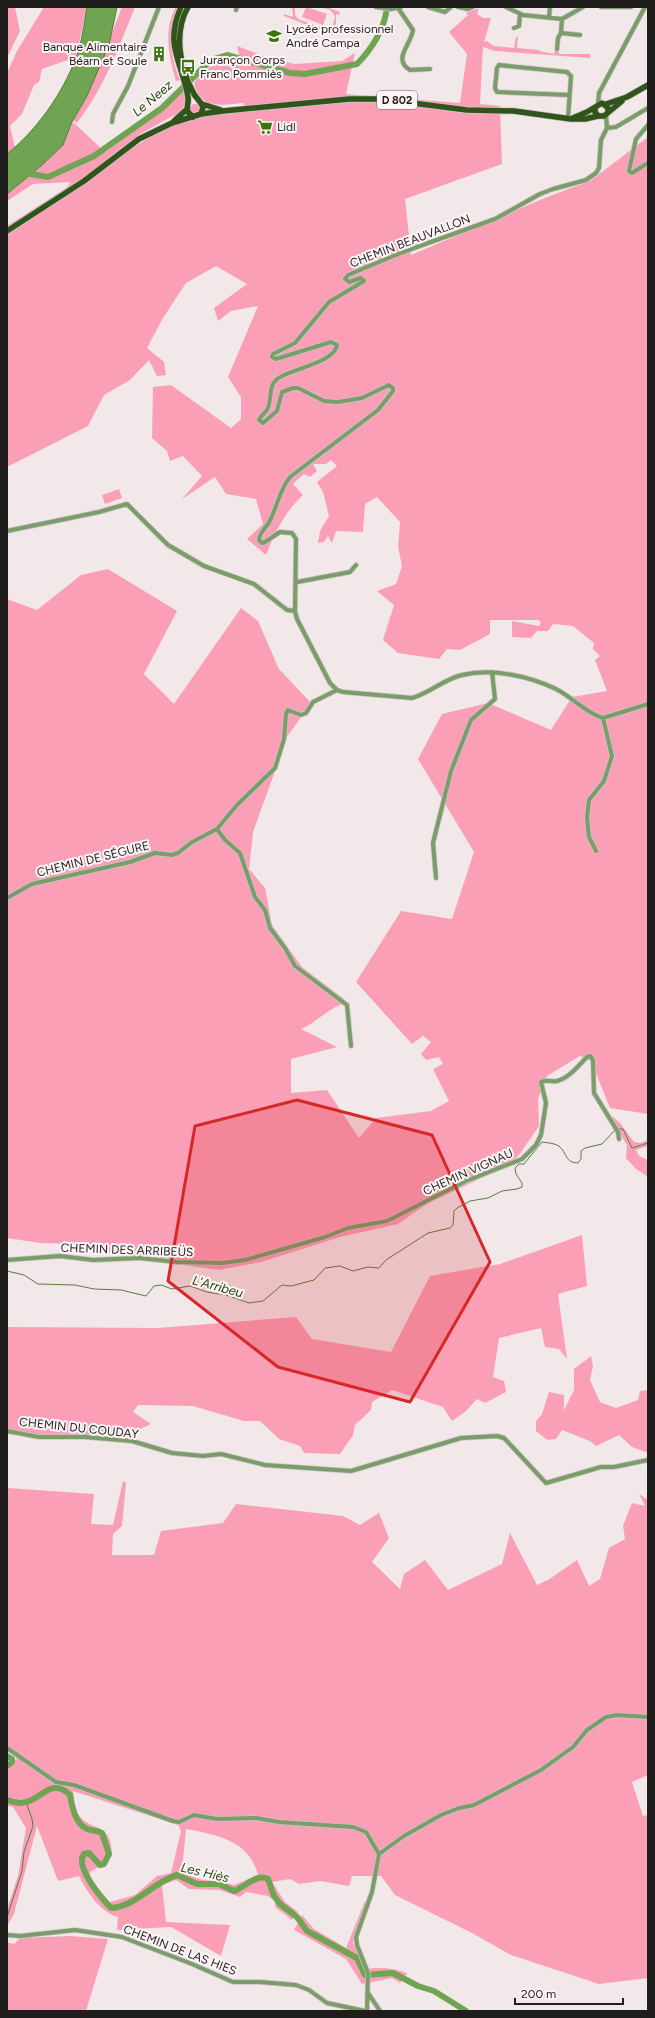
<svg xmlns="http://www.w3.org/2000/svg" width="655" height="2018" viewBox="0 0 655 2018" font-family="Figtree,sans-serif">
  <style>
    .green { fill: #fb9fb6; fill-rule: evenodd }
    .water { fill: #6fa452; stroke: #577c42 }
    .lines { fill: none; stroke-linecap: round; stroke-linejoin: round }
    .stream { stroke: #577c42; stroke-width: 1 }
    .river { stroke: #6fa452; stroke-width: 6 }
    .minor-casing { stroke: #ccc3c5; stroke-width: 5.5 }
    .major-casing { stroke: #ccc3c5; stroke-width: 7 }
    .minor { stroke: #7a9d69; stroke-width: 4 }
    .major { stroke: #30541a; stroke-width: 5.5 }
    .marked { fill: #d62828; fill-opacity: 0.2; stroke: #d62828; stroke-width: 3; stroke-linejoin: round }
    .labels { text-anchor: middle; stroke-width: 4; stroke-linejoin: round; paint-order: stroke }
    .shield { fill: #fef5f7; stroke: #635e5e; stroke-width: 1 }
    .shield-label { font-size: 11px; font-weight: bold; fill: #201d1d }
    .poi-label { font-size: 12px; fill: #201d1d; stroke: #fef5f7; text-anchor: start }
    .street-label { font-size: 12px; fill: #201d1d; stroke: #fef5f7 }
    .water-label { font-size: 13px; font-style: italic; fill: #1d3f03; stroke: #fef5f7 }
  </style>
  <rect width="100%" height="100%" fill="#f2e8ea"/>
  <path class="green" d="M7 7H15L20 31 7 58Z
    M44 7H87L76 57 42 69 39 82 34 85 22 114 10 126 15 148 7 154V73L17 51Z
    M122 7H135C119 47 104 88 77 123L73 120 87 96Z
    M176 7H178C167 31 170 56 180 80L176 81C169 57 163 30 176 7Z
    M292 7H295V15L298 19 325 29 333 25 335 16 330 10 320 7H326L340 12 339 15 336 14V24L328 31 333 33 332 35 284 16V14L293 17Z
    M306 7 327 14 323 25 302 17Z
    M479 8 477 14 483 18H491L484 42 487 41 494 46 514 48 516 37H518L517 48 539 50V51L554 54 555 49 559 50V54H590V58L495 51 483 47 480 104 500 106 502 164 405 199 411 255 547 197 590 181 648 137V1114L610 1108 591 1061 580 1056 547 1076 538 1099 539 1126 519 1155 506 1166 427 1204 398 1224 340 1237 261 1262 219 1270 124 1257 83 1244 40 1243 7 1238V599L37 610 81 575 108 569 177 611 144 674 174 704 241 608 258 621 279 669 311 703 284 741 278 763 253 832 249 869 265 888 272 925 302 967 344 999 343 1004C327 1009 316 1023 301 1029L337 1047 291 1059V1093L327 1090 359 1138 376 1118 431 1111 449 1101 433 1069 443 1064 439 1057 426 1060 421 1054 431 1042 423 1036 412 1044 356 982 401 911 452 919 474 852 418 759 442 714 488 703 551 730 572 697 607 691 595 660 600 656 593 649 594 643 573 626 553 624 548 631H537L531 638 512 637V621L539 626 541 623 539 620H490V634L460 650 447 649 439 659 398 653 383 640 394 605 377 591 396 584 402 566 398 547 400 522 377 497 365 504 363 532 336 531 332 543 328 536 324 542 318 543 320 531 329 516 323 492 317 482 337 466 331 460 326 464H313L317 471 310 477 304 474 293 484 303 495C285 512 275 532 266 555L247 539 263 524 256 499 226 494 215 477 182 499 202 476 183 456 170 461 167 451 152 438 153 387 171 385 231 428 241 419V397L228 377 258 306 231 311 218 321 214 308 247 284 216 266 186 283 163 318 147 348 164 362 166 375 157 376 149 360 130 380 104 395 88 426 7 467V226L66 188 71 182 33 184 7 201V194L41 166 63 145 73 122 105 152 162 111 183 90 186 102 180 112 142 133 109 157 112 160 191 113 190 108 193 104H198L200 111 244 106V103C222 105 200 110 194 83 210 64 216 61 241 61L237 46 266 57 294 64 342 61 355 53 346 94 460 103 467 54 449 32 468 15 466 13Z
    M119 489 122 498 105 504 102 495Z
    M613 1117 620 1123 634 1142 640 1143 648 1140V1146L636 1150 639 1156 648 1160V1177L636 1169 626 1158 627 1145 611 1120Z
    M582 1235 587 1286 558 1294 567 1359 559 1349 545 1347 541 1328 499 1338 493 1377 504 1381 506 1392 485 1403 477 1399 466 1411 452 1421 443 1407 392 1390 372 1402 371 1410 355 1425 353 1435 340 1454 304 1453 300 1446 279 1439 260 1421H244L193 1406 138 1405 133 1412 151 1424 132 1433 80 1437 45 1436 7 1432V1327L158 1328 296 1317 312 1339 391 1352 430 1276 500 1264Z
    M591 1356 593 1366 590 1380 600 1402 616 1408 638 1400 640 1391 648 1390V1453L632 1447 619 1435 596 1446 590 1441 562 1430 556 1439 547 1440 536 1431V1421L542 1414 549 1392 564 1395V1410L574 1390V1369Z
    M123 1481 126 1483 122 1526 113 1534 112 1555H154L161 1531 223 1523 236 1504 343 1516 360 1525 379 1513 389 1538 372 1562 400 1589 404 1574 425 1560 448 1590 502 1564 510 1533 537 1585 548 1580 577 1560 589 1586 600 1579 609 1548 625 1539 623 1526 632 1503 645 1506 639 1494 648 1500V1775L632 1782 643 1816 648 1815V1978L599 1984 511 1955 472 1933 395 1895 381 1876H352L349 1886 320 1881 299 1884 290 1879 272 1882 285 1902 298 1912 292 1920 275 1907V1901L268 1896 246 1892 240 1897 220 1890 189 1889 176 1880 162 1885 166 1922 230 1925 221 1956 171 1927 117 1930 118 1917C100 1912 87 1892 79 1876L58 1881 37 1826 14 1914 7 1926V1909L18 1876 26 1828 13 1807 7 1806V1769L20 1755 7 1747V1491L8 1488 94 1494 91 1524 113 1525ZM73 1791 178 1825 181 1831 171 1873 157 1876 135 1895 110 1902 90 1879V1872L102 1865 112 1856C112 1820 92 1834 77 1813 74 1808 74 1797 73 1791ZM186 1829C217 1835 249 1840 258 1875L234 1885 217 1881 202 1880 191 1876 182 1870Z
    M365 1901 366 1904 353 1943 366 1969C381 1967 393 1968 407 1973L400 1983 392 1978 362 1984 346 1959 294 1930 302 1915 314 1929 346 1948Z
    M70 1936 108 1939 86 2011H7V1942L14 1944 20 1938Z"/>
  <path class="water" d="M87 7H117L109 45 87 96 72 122 63 145 41 166 7 194V154C37 130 62 94 76 58 82 42 84 24 87 7Z"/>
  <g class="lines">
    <path class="stream" d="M617 1129H623L632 1148 648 1143
      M7 1271 24 1275 38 1284 75 1285 94 1289 121 1290 146 1296 154 1286 161 1285 172 1289 190 1286 207 1292 226 1295 249 1303 263 1301 282 1285 291 1286 314 1280 325 1268 340 1266 353 1271 368 1267 379 1268 386 1260 428 1233 450 1228 453 1225 454 1211 457 1208 470 1201 488 1198 502 1191 517 1189 522 1187V1183L516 1174 515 1168 519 1164H524L542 1142C548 1143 554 1143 559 1146 567 1153 565 1163 578 1163L581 1159V1151L585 1148 602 1144 615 1130
      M7 1917 22 1871 24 1852 33 1826 32 1819 26 1802
      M7 1956V1959"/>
    <path class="river" d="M25 173 48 177 94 156 162 108 206 65 214 59 227 55 290 73 305 74 357 64C372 49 385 28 387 7
      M7 1756 12 1759V1762L7 1766
      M7 1800C12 1802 20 1804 26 1802 43 1798 51 1777 70 1795 72 1806 75 1824 87 1829 92 1831 97 1830 102 1833L109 1854 104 1864 100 1865 89 1853 84 1854C74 1866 102 1899 111 1908 137 1906 153 1882 177 1875L197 1884H219L234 1891C245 1887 257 1873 268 1879L274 1896 280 1904 297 1917 307 1931 357 1958 365 1975 393 1973 418 1986 434 1991 466 2011"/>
    <g class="minor-casing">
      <path id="minor" d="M376 7 391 9 401 7
        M428 7 445 12 451 7
        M458 7 468 9 473 7
        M506 7 523 15 562 19 583 7
        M601 7H631
        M398 8 413 30C411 45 392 59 410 70L430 69
        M236 10 237 7
        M549 18 550 7
        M562 19 561 33 580 35
        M514 28 519 26 520 14
        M557 49 558 38 561 33
        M598 104 599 93 645 7
        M606 115 607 128 601 140 599 168 596 173 586 180 553 189 540 194 495 219 403 252 348 275 345 279 349 282 361 278 364 281 329 302 295 343 273 354 272 357 276 359 331 342 337 345C335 363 289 369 277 379 268 387 272 398 268 408 266 413 261 415 259 420L263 423 277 411 282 392 293 388H298L324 401 338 402 362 398 389 385 393 388V391L378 410 290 477C279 490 277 509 268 524 264 529 259 534 259 540L262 543 265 542 280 532 292 533 296 539 295 611 297 619 330 683 337 690 343 692 412 698C430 693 444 679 462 675 492 668 529 676 556 689 572 697 586 713 603 718L648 704
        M568 118 571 76 567 72 499 65 497 68 495 88 497 92 569 95
        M112 122 113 114 128 86 159 7
        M648 125 636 139 629 171 632 173 648 163
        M607 128 616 127 648 108
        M7 531 99 512 127 504 168 545 204 566 254 584 287 610 295 611
        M297 582 350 572 356 565
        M217 829 225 840 240 853 255 897 265 910 270 928 285 948 295 966 347 1005 351 1046
        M596 851 589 837 587 818 589 800 604 781 612 756 603 718
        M436 878 433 843 451 771 471 720 495 699 492 672
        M7 898 32 884 130 862 155 853 172 855 178 853 192 842 217 829 237 805 275 768 284 739 286 714 288 710 301 715 306 713 313 702 337 690
        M7 1260 60 1256 93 1260 140 1258 176 1262 222 1263 245 1260 325 1237 348 1228 387 1221 466 1181 522 1159 536 1145 541 1135 546 1103 541 1082C546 1079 551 1082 557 1081 569 1078 578 1066 587 1057L590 1056 593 1060 594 1093 618 1132 619 1139
        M7 1431 39 1437H85L132 1441 172 1453 203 1456 221 1454 265 1465 351 1471 461 1438 497 1436 504 1438 546 1483 601 1467H614L648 1460
        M7 1748 56 1782 74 1785 173 1821 179 1822 194 1815 217 1819 256 1818 279 1822 353 1827 366 1832 379 1854 404 1836 441 1815 459 1808 474 1805 541 1770 573 1747 587 1730 606 1717 617 1715 648 1717
        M7 1935 20 1936 75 1930 122 1937 192 1964 233 1982H260L296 1985 309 1990 327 2003 365 2011
        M368 1993 380 2011
        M367 2011 368 1973 357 1945 356 1937 372 1892 379 1854"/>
    </g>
    <g class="major-casing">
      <path id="major" d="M181 7C164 45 182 62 188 97 189 103 186 107 188 112L193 117
        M188 7C173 33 180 69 194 94 197 99 201 102 203 107L201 114
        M202 104 221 110
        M606 104 627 97 648 85
        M595 108V112L598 116H604L622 101
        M573 118 587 112 602 103 608 108V112
        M174 121 187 109
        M7 231 84 181 139 139 172 123 201 114 223 111 349 99H381L467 110 514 111 571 119H585L598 116"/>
    </g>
    <use href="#minor" class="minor"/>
    <use href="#major" class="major"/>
  </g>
  <path class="marked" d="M297 1100 432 1135 490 1262 410 1402 278 1367 168 1281 195 1126Z"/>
  <defs>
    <g id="school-bare" transform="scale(1.2)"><path d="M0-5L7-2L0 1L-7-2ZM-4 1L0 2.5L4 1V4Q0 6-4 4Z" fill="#3b760c" stroke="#fef5f7" stroke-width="2.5" paint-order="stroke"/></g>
    <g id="building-bare" transform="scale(1.2)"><path d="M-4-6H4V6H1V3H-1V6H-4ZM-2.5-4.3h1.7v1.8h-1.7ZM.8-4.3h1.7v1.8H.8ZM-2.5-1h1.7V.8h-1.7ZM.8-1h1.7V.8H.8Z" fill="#3b760c" stroke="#fef5f7" stroke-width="2.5" paint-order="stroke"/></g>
    <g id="bus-bare" transform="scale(1.2)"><path d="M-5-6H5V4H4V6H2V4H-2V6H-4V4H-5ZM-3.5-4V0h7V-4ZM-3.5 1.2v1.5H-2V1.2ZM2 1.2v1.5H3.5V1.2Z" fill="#3b760c" stroke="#fef5f7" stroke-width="2.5" paint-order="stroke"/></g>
    <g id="supermarket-bare" transform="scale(1.2)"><path d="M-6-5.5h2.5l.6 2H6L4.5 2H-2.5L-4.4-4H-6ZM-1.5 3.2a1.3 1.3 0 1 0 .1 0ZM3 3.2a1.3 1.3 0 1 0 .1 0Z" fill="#3b760c" stroke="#fef5f7" stroke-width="2.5" paint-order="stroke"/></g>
  </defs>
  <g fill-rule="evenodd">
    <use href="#school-bare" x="274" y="36"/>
    <use href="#building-bare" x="159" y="54"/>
    <use href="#bus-bare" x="188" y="67"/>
    <use href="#supermarket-bare" x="265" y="127"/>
  </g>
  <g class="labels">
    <rect class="shield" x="377" y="91" width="40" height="18" rx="3"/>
    <g class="shield-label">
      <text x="397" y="104">D 802</text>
    </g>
    <g class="poi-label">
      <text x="286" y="33">Lycée professionnel<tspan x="286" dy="14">André Campa</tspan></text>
      <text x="147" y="51" text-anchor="end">Banque Alimentaire<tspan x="147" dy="14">Béarn et Soule</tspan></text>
      <text x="200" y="64">Jurançon Corps<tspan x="200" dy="14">Franc Pommiès</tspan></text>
      <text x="277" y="131">Lidl</text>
    </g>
    <g class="street-label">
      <text transform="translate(410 241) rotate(-21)" y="4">CHEMIN BEAUVALLON</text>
      <text transform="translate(93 859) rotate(-14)" y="4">CHEMIN DE SÉGURE</text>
      <text transform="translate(468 1172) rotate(-24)" y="4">CHEMIN VIGNAU</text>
      <text transform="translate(127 1250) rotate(2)" y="4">CHEMIN DES ARRIBEÜS</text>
      <text transform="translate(79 1428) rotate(6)" y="4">CHEMIN DU COUDAY</text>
      <text transform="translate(180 1950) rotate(21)" y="4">CHEMIN DE LAS HIES</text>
    </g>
    <g class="water-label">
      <text transform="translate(152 98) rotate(-40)" y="5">Le Neez</text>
      <text transform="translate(218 1286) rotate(15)" y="5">L'Arribeu</text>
      <text transform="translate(205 1872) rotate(13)" y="5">Les Hiès</text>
    </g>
  </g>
  <rect width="655" height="2018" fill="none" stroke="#201d1d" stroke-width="16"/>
  <path d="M515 1998v6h108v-6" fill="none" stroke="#201d1d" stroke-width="2"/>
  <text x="521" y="1998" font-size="12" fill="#201d1d" stroke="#fef5f7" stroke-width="3" paint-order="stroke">200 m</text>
</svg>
